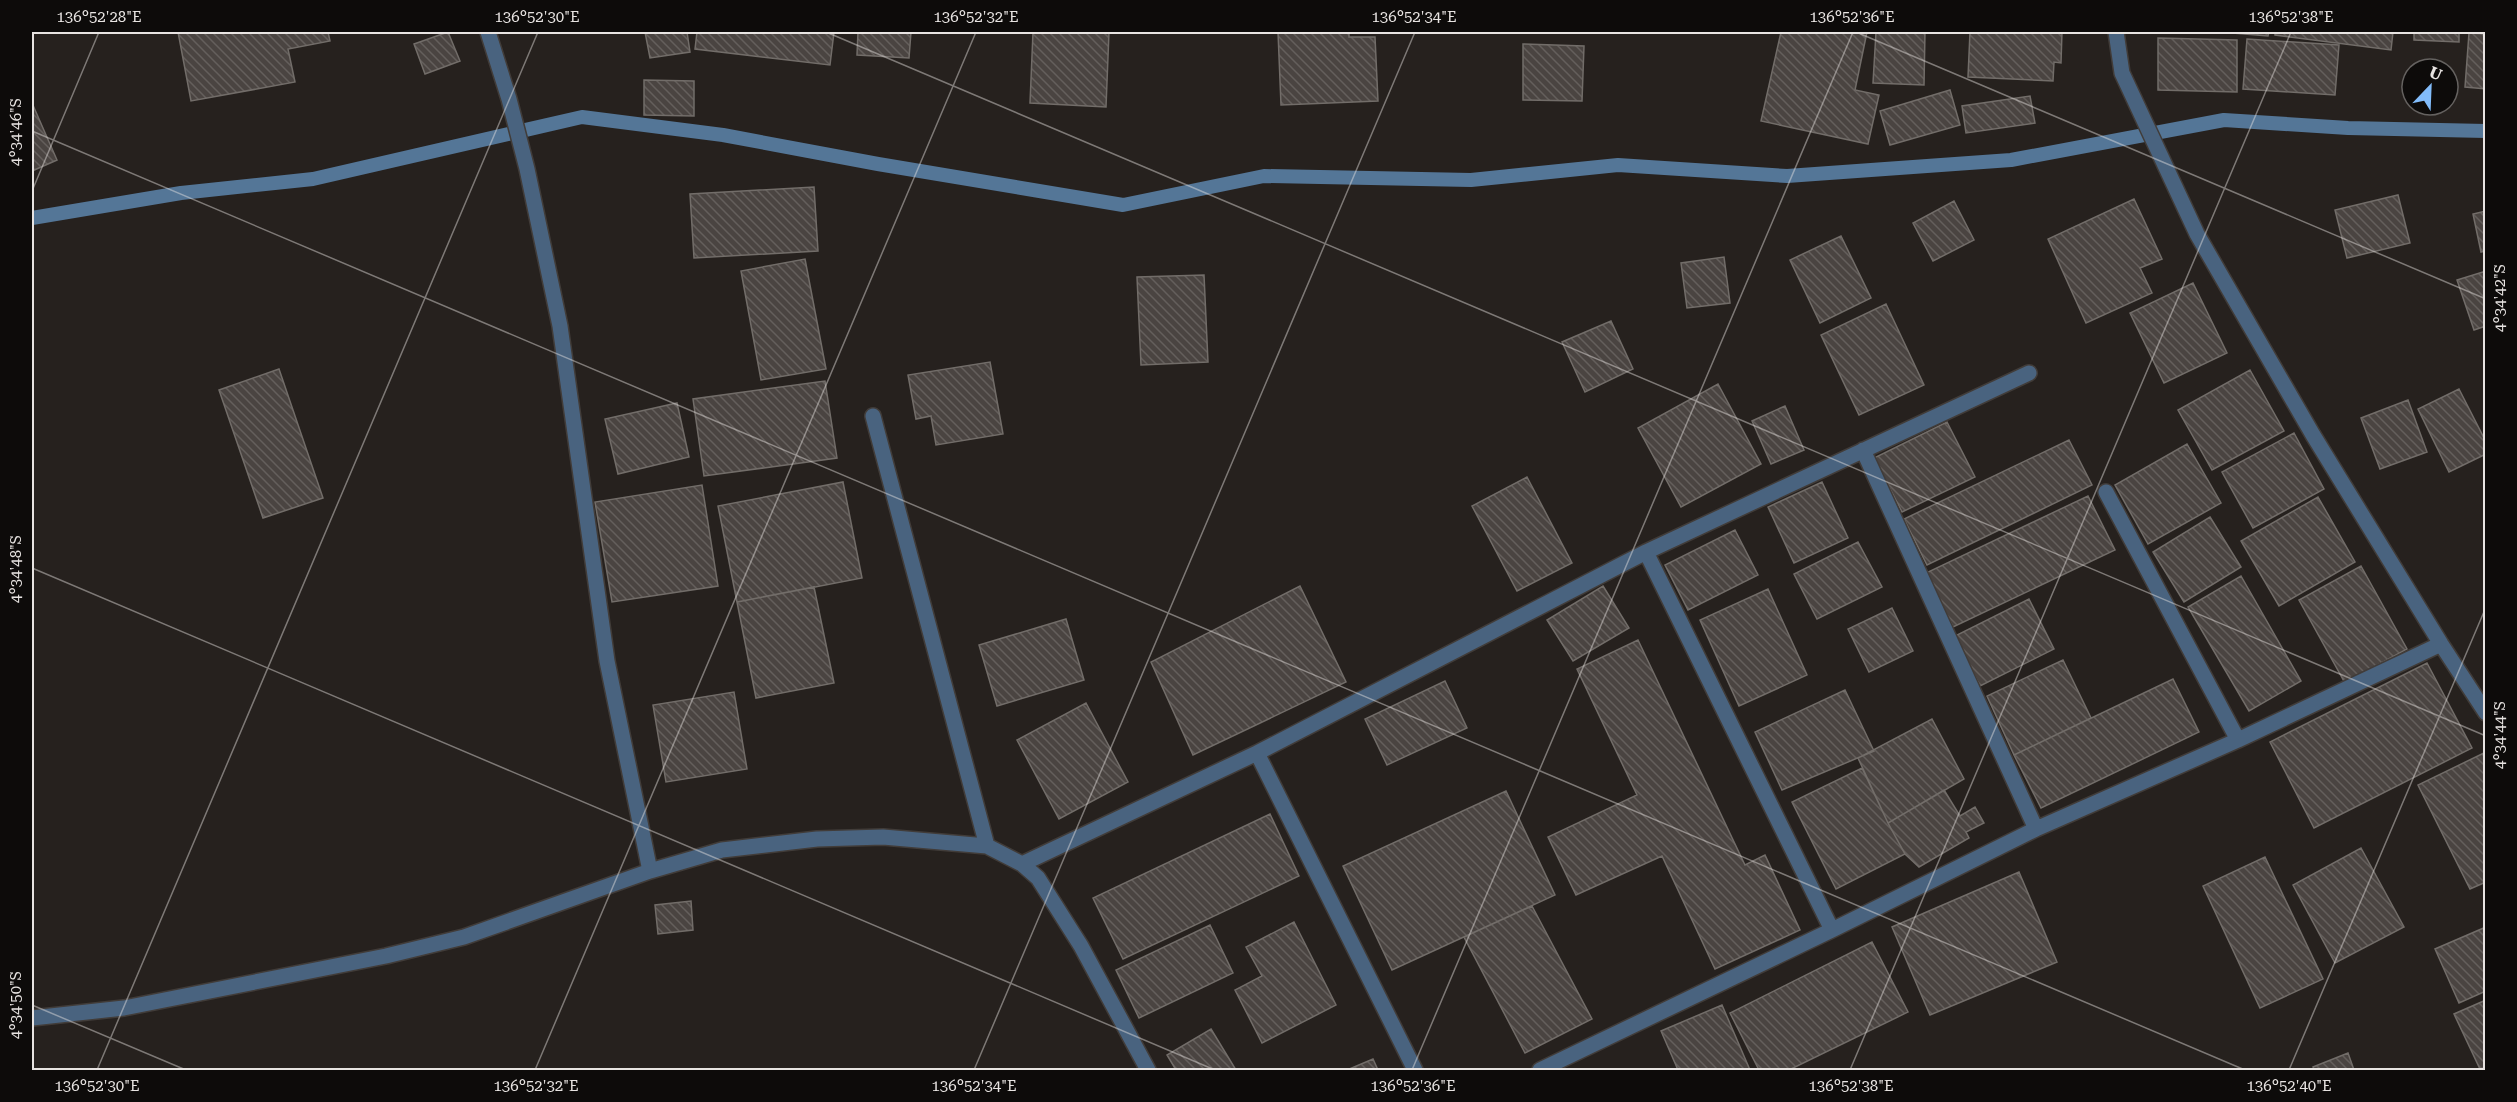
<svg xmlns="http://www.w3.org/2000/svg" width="2517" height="1102" viewBox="0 0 2517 1102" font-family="'Roboto Serif',serif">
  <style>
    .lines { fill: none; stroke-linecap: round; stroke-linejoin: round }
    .stream { stroke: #547697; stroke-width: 14 }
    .building { fill: url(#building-back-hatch); stroke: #726d69; stroke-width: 1.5 }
    .minor-casing { stroke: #413c39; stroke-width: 18 }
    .minor { stroke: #49637f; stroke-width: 15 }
    .ticks { fill: none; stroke: #e8e4e2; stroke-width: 1.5; stroke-opacity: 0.45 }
    .neatline { fill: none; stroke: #e8e4e2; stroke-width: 2 }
    .ticks-label { font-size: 15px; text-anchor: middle; fill: #e8e4e2 }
  </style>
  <defs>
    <pattern id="building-back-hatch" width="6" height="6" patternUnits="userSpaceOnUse" patternTransform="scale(1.5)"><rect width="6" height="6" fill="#4a4441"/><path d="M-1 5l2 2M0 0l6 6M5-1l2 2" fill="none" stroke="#645f5c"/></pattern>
  </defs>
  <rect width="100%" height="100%" fill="#26211e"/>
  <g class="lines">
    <path class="stream" d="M32 218 181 193 313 179 582 117 723 135 878 164 1123 205 1264 176 1471 180 1618 165 1787 176 2011 160 2224 120 2348 128 2486 131"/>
  </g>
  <path class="building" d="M178 32H328L330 41 288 49 295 82 191 101Z
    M448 32 460 61 425 74 414 44Z
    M645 32H687L690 52 650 58Z
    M697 32H834L830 65 695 49Z
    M858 32H911L909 58 857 55Z
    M1033 32H1109L1106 107 1030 103Z
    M1278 32H1349V37H1375L1378 101 1281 105Z
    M1781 32H1867L1855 90 1879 95 1868 144 1761 121Z
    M1876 32H1925L1924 85 1873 83Z
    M1970 32H2062L2061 63 2054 62 2053 81 1968 77Z
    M2220 32H2269L2268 36Z
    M2275 32H2393L2391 50 2275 35Z
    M2414 32H2459V42L2414 40Z
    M2469 33 2486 34V89L2465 87Z
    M2158 38 2237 40V92L2158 90Z
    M2247 39 2339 45 2335 95 2243 89Z
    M1523 44 1584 46 1582 101 1523 100Z
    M644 80 694 81V116L644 115Z
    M1950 90 1960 125 1890 145 1880 111Z
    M2030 96 2035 123 1966 133 1962 106Z
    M32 103 57 160 32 171Z
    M814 187 818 251 694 258 690 194Z
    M2398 195 2410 243 2347 258 2335 210Z
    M2134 199 2162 259 2140 268 2152 293 2086 323 2048 239Z
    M1954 201 1974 240 1933 261 1913 223Z
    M2486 211V251L2481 252 2473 214Z
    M1841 236 1871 298 1820 323 1790 260Z
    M1724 257 1730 303 1687 308 1681 263Z
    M805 259 826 369 761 380 741 271Z
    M2486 271V326L2474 330 2457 280Z
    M1204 275 1208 362 1141 365 1137 277Z
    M2193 283 2227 353 2164 383 2130 313Z
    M1886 304 1924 385 1859 415 1821 335Z
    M1611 321 1633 369 1585 392 1562 342Z
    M990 362 1003 434 936 445 931 416 916 419 908 375Z
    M279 369 323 498 263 518 219 390Z
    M2250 370 2284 431 2212 470 2178 410Z
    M825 381 837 458 704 476 693 399Z
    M1718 384 1761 464 1681 507 1638 428Z
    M2459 389 2486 442V454L2449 472 2418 409Z
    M2408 400 2427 452 2380 469 2361 418Z
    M677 403 689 457 618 474 605 419Z
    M1785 406 1804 450 1771 464 1752 421Z
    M1947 422 1975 477 1902 512 1874 458Z
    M2294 433 2324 489 2253 528 2222 472Z
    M2069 440 2092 485 1927 565 1904 519Z
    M2187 444 2221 503 2148 544 2115 485Z
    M1527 477 1572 563 1517 591 1472 506Z
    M843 482 862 578 737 602 718 506Z
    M1822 482 1848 538 1794 563 1768 507Z
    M702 485 718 586 612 602 595 502Z
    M2088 496 2115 550 1953 627 1926 573Z
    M2318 497 2355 562 2279 606 2241 541Z
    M2210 517 2241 567 2184 602 2153 552Z
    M1735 530 1758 575 1688 610 1665 565Z
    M1858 542 1882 587 1817 619 1794 574Z
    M2361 566 2407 649 2345 683 2299 600Z
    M2241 576 2301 681 2249 711 2188 607Z
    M1300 586 1346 682 1193 755 1151 662Z
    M1603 586 1629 628 1573 661 1547 620Z
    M814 587 834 683 756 698 737 602Z
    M1768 589 1807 675 1739 706 1700 620Z
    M2029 599 2054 649 1980 686 1955 636Z
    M1892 608 1913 651 1869 672 1848 629Z
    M1066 619 1084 680 997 706 979 645Z
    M1638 640 1745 865 1765 855 1800 930 1715 969 1662 856 1576 895 1548 837 1637 795 1577 669Z
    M2063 660 2091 718 2014 755 1987 696Z
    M2427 663 2472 748 2314 828 2270 742Z
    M2173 679 2199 732 2041 808 2014 755Z
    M1445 681 1467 728 1387 765 1365 719Z
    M1845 690 1874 751 1782 790 1755 732Z
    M734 692 747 769 666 782 653 705Z
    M1086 703 1128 782 1059 819 1017 740Z
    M1932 719 1964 779 1888 823 1858 758Z
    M2486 752V882L2470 889 2418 785Z
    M1862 768 1888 823 1905 854 1836 889 1792 802Z
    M1944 790 1960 816 1975 807 1984 823 1966 832 1969 838 1919 867 1905 854 1888 823Z
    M1506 791 1555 895 1392 970 1343 866Z
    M1270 814 1299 876 1123 959 1093 898Z
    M2361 848 2404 927 2335 963 2293 885Z
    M2265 857 2323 979 2260 1008 2203 886Z
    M2019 872 2057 962 1930 1015 1892 927Z
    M691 901 693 930 658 934 655 905Z
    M1532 906 1592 1019 1525 1053 1464 937Z
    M1294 922 1336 1005 1262 1043 1235 990 1262 976 1246 947Z
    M1210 925 1233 973 1139 1018 1116 970Z
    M2486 927V991L2459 1003 2435 949Z
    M1872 942 1908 1012 1789 1070H1759L1730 1013Z
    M2486 1000V1067L2480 1069 2454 1014Z
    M1722 1005 1750 1070H1678L1661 1031Z
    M1211 1029 1236 1070H1176L1167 1055Z
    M2348 1053 2354 1070H2314L2313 1067Z
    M1373 1059 1378 1070H1347Z"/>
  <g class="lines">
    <g class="minor-casing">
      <path id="minor" d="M488 32 509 99 527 169 560 326 607 661 650 871
        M2116 32 2122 73 2197 234 2313 435 2441 644 2486 713
        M873 416 987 846
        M1863 450 2036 829
        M2106 492 2238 740
        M1646 552 1832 930
        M1257 753 1415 1070
        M1022 864 1257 753 1646 552 2029 373
        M32 1018 124 1008 386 956 464 937 650 871 722 850 817 839 883 837 987 846 1022 864 1038 878 1081 946 1148 1070
        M1540 1070 1832 930 2036 829 2238 740 2441 644"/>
    </g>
    <use href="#minor" class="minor"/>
  </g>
  <path class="ticks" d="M826 32 2486 736M1856 32 2486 299M32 131 2245 1070M32 191 99 32M32 568 1215 1070M32 1005 186 1070M97 1070 538 32M535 1070 976 32M974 1070 1415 32M1412 1070 1853 32M1850 1070 2291 32M2289 1070 2486 607"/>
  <rect width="2517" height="1102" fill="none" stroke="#0d0b0a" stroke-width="66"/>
  <g transform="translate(2430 87) rotate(23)"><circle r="28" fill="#0d0b0a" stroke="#656260" stroke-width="1.5"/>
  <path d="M0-4.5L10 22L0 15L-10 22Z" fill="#82bcfa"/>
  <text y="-9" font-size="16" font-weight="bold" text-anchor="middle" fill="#e8e4e2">U</text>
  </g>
  <rect x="33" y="33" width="2451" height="1036" class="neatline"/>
  <g class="ticks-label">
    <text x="99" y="22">136°52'28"E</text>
    <text x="537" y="22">136°52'30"E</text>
    <text x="976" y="22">136°52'32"E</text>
    <text x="1414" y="22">136°52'34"E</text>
    <text x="1852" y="22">136°52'36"E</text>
    <text x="2291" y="22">136°52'38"E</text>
    <text transform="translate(16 132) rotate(-90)" y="5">4°34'46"S</text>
    <text transform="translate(2500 298) rotate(-90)" y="5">4°34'42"S</text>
    <text transform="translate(16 569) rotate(-90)" y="5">4°34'48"S</text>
    <text transform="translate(2500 735) rotate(-90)" y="5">4°34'44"S</text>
    <text transform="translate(16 1005) rotate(-90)" y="5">4°34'50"S</text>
    <text x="97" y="1091">136°52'30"E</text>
    <text x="536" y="1091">136°52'32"E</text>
    <text x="974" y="1091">136°52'34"E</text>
    <text x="1413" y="1091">136°52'36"E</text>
    <text x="1851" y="1091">136°52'38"E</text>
    <text x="2289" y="1091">136°52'40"E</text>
  </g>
</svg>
